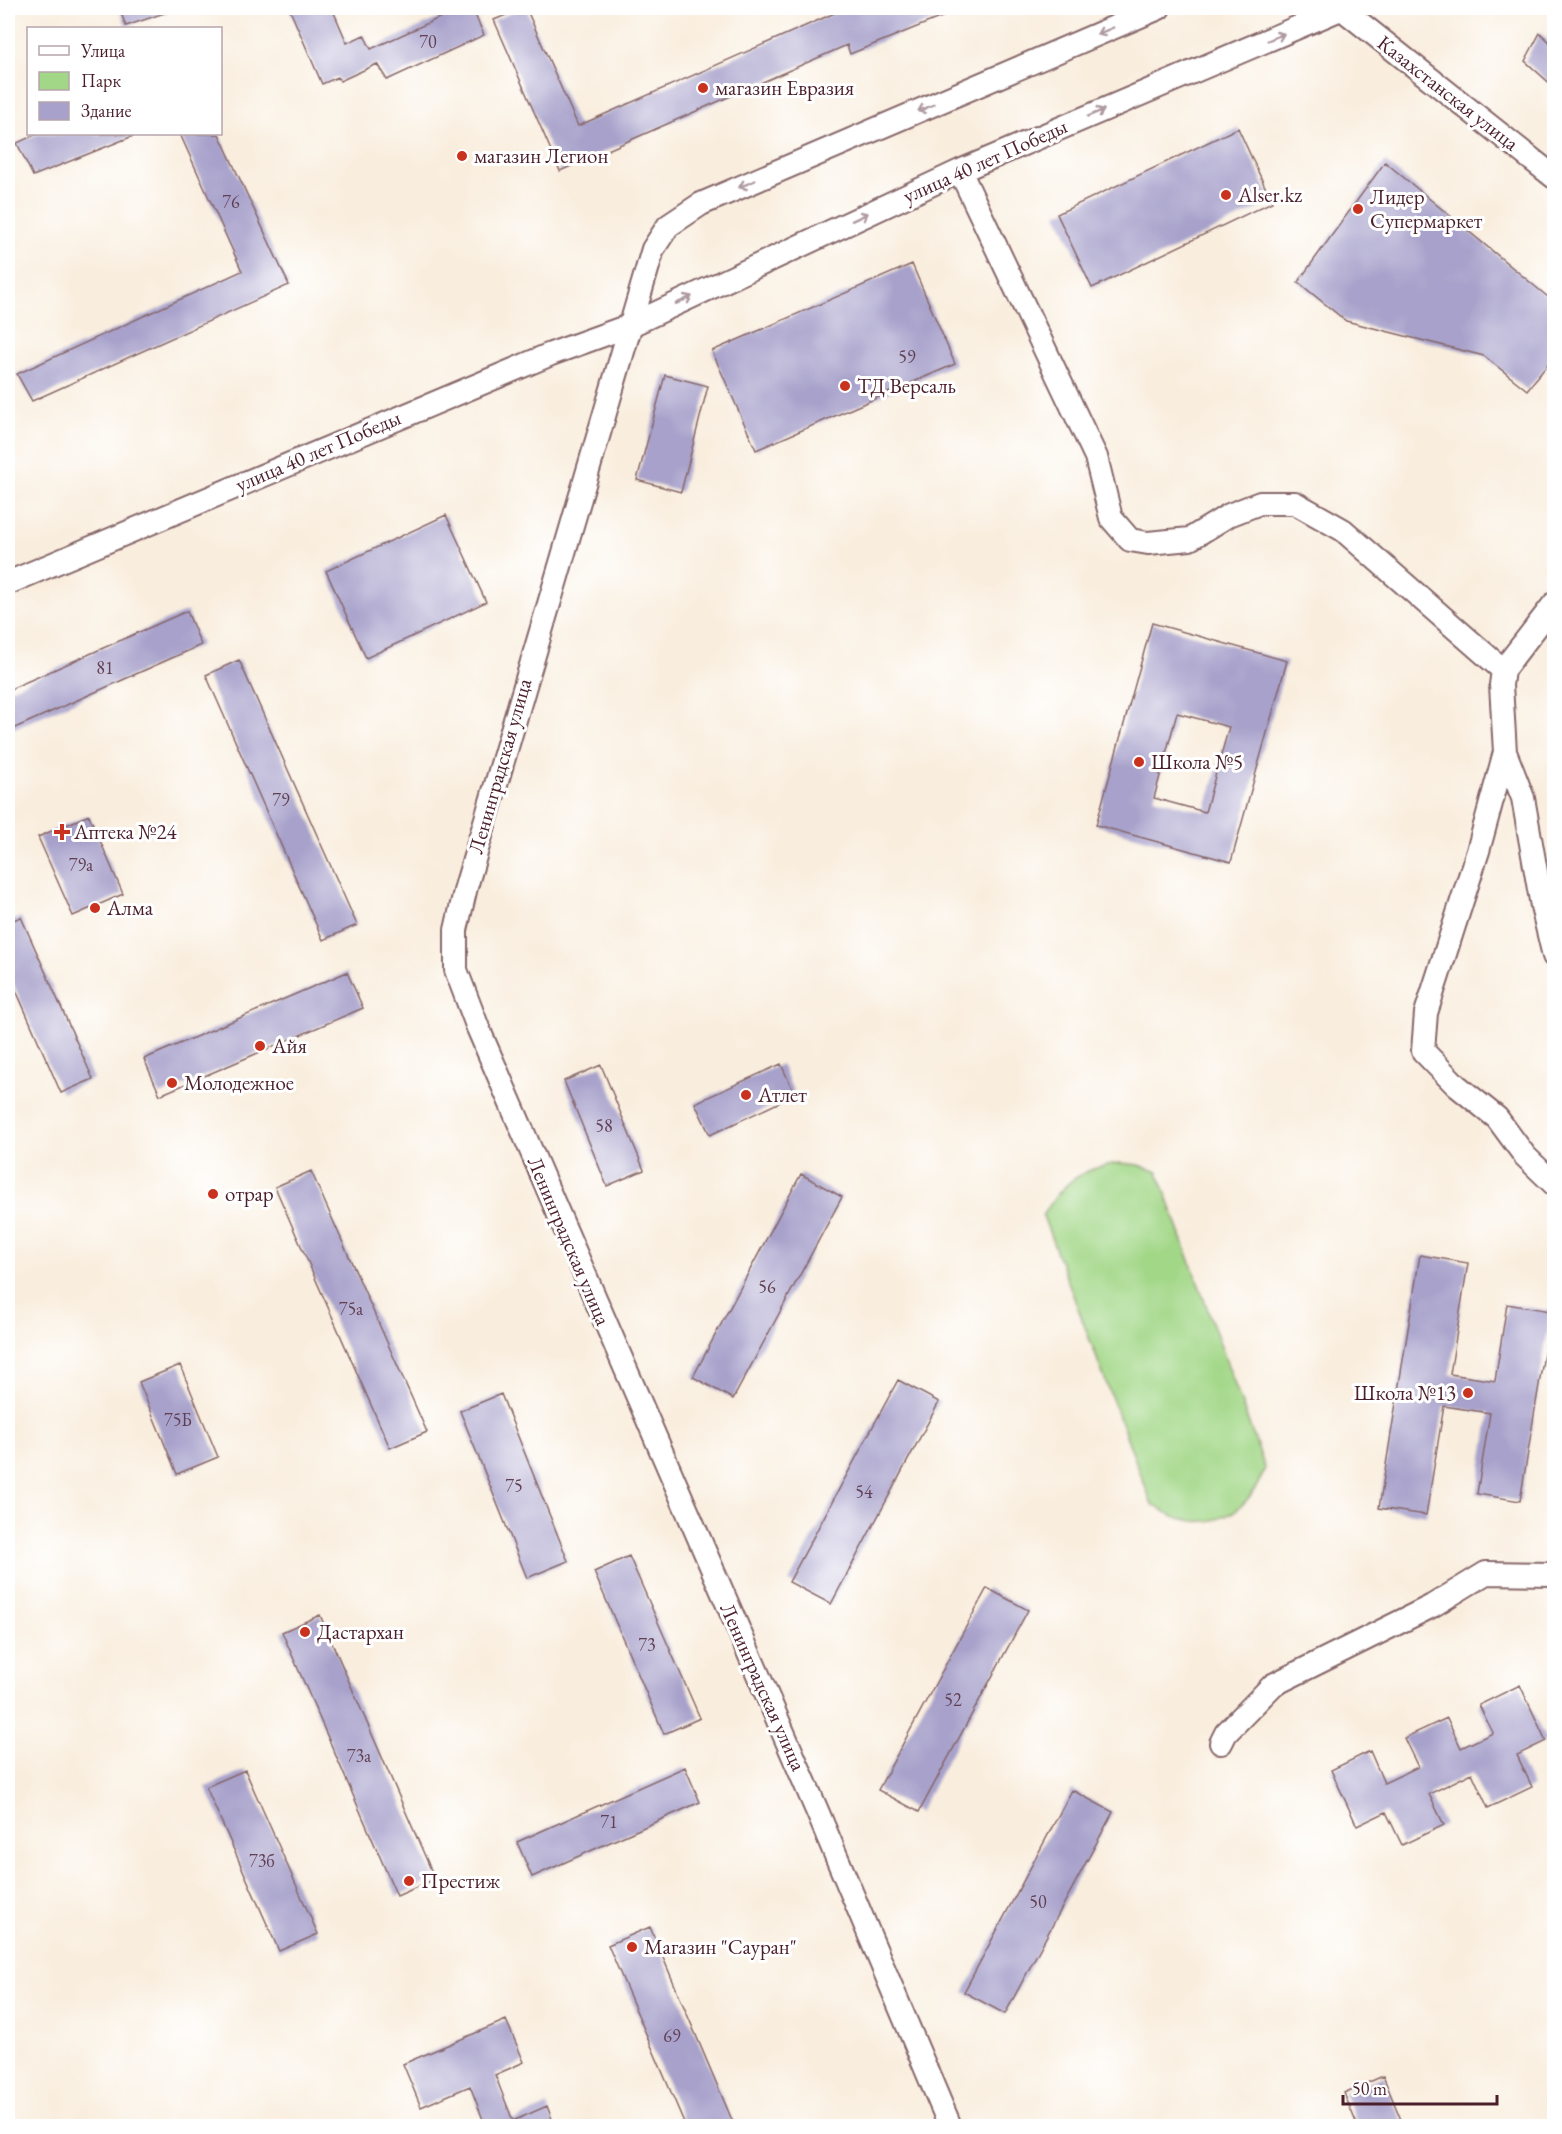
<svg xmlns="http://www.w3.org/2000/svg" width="1562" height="2134" viewBox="0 0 1562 2134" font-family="'EB Garamond',serif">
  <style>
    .green { fill: #a2d787; stroke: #767b59; stroke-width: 1.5 }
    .building { fill: #a7a1cb; fill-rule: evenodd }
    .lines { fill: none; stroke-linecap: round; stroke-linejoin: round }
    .street-casing { stroke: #87676a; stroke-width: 26 }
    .street { stroke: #fff; stroke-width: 22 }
    .oneway { stroke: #ae9aa0 }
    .poi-dot { fill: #c8321e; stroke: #fff; stroke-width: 2 }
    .labels { text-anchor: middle; stroke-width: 6; stroke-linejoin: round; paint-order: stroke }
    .number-label { font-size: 18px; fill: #614053 }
    .poi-label { font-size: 21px; fill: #4a1f2b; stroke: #fff; text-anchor: start }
    .street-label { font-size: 21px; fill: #4a1f2b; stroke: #fff }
  </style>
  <rect width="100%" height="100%" fill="#fff"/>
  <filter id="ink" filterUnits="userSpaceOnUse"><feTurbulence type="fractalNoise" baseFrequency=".0167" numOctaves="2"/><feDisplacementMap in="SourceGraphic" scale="12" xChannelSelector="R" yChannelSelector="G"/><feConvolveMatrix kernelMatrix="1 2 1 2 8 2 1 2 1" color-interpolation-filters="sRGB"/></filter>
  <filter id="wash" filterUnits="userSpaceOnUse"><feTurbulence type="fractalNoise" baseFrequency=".008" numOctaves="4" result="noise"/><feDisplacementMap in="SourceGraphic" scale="24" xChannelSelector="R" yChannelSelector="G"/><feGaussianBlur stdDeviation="1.35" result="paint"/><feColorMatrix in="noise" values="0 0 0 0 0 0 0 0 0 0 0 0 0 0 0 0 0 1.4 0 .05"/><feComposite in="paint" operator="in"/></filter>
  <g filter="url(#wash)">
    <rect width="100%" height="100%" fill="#f9eede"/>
    <path class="green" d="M1120 1163 1139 1165 1158 1172 1265 1468C1245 1522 1200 1537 1152 1504L1043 1216C1061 1183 1083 1167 1120 1163Z"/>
    <g id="blocks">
      <path class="building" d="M119 8H173V10L126 26Z
        M289 8H332L347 43 364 35 371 49 461 8H472L484 35 387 80 377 64 340 81 338 77 322 84Z
        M523 8H526L578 126 846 8H964L850 54 847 45 560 171 494 20Z
        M1540 33 1554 46V87L1525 61Z
        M1238 128 1272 202 1092 288 1057 214Z
        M37 134H138L33 176 17 143Z
        M180 134H219L289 285 32 401 17 374 242 271Z
        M1385 162 1554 302V357L1527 390 1484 356 1346 321 1298 282Z
        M912 264 955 364 756 450 712 351Z
        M665 375 708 386 681 492 637 480Z
        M446 515 486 602 366 658 326 571Z
        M187 611 201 645 8 731V690Z
        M1152 623 1287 661 1231 862 1096 825ZM1177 713 1229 727 1205 812 1154 798Z
        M239 660 357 925 323 940 206 675Z
        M89 815 123 894 73 916 38 837Z
        M21 917 93 1079 61 1093 8 972V922Z
        M347 972 363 1008 160 1095 144 1059Z
        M781 1064 795 1095 710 1135 695 1103Z
        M601 1065 644 1170 607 1186 564 1081Z
        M311 1171 427 1432 390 1448 275 1187Z
        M801 1174 842 1197 733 1399 693 1377Z
        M1420 1255 1468 1263 1450 1374 1495 1381 1507 1304 1551 1311 1520 1501 1477 1494 1490 1413 1444 1406 1426 1515 1379 1508Z
        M180 1365 218 1457 177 1474 139 1382Z
        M898 1380 939 1402 831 1604 789 1582Z
        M501 1394 568 1561 527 1578 460 1411Z
        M629 1556 700 1718 664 1734 594 1572Z
        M987 1588 1028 1610 919 1812 878 1790Z
        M320 1615 435 1879 397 1896 282 1632Z
        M1520 1685 1546 1741 1517 1755 1532 1787 1488 1808 1472 1773 1429 1794 1444 1825 1402 1845 1386 1812 1357 1826 1331 1770 1370 1751 1384 1783 1418 1767 1404 1738 1447 1718 1461 1748 1493 1733 1479 1705Z
        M685 1767 700 1802 532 1877 517 1842Z
        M245 1770 318 1934 279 1951 206 1787Z
        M1072 1790 1113 1812 1005 2014 964 1992Z
        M650 1927 735 2127H686L608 1945Z
        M506 2020 524 2062 495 2075 513 2121 547 2106 555 2127H486L470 2086 421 2107 403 2064Z
        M1383 2076 1404 2127H1358L1344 2093Z"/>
    </g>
  </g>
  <g filter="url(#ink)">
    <use href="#blocks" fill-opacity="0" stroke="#87676a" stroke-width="1.5"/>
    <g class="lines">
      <g class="street-casing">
        <path id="street" d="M1341 8 1554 177
          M960 171 1096 457 1111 518 1130 540 1148 543 1190 539 1229 515 1260 503H1295L1343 530 1503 670
          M8 583 551 354 631 325 960 171 1343 8
          M1554 604 1503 670 1501 685 1505 752 1523 798 1542 906 1554 956
          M1505 752 1478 851 1426 1013 1423 1051 1456 1085 1497 1118 1525 1156 1554 1184
          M1221 1743 1226 1733 1273 1685 1432 1606 1486 1573 1554 1574
          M950 2126 818 1813 478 1028 456 970V930L466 887 653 249 668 226 701 204 1159 8"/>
      </g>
      <use href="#street" class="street"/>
    </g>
    <defs><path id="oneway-shaft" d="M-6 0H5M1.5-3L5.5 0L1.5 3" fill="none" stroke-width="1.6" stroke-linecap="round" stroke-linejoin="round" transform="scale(1.5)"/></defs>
    <g class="oneway">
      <use href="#oneway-shaft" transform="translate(1105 31) rotate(157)"/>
      <use href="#oneway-shaft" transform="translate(1276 37) rotate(-23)"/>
      <use href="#oneway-shaft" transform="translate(926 108) rotate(157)"/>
      <use href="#oneway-shaft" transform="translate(1096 113) rotate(-23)"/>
      <use href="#oneway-shaft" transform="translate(747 184) rotate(157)"/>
      <use href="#oneway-shaft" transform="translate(860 217) rotate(-25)"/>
      <use href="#oneway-shaft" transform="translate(684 300) rotate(-25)"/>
    </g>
  </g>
  <g class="poi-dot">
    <circle cx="703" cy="88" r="6"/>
    <circle cx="462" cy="156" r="6"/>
    <circle cx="1226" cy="195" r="6"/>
    <circle cx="1358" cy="209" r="6"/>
    <circle cx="845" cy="386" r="6"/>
    <circle cx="1139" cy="762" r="6"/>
    <path d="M59 823h6v6h6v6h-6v6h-6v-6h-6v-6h6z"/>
    <circle cx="95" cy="908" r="6"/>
    <circle cx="260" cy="1046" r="6"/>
    <circle cx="172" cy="1083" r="6"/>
    <circle cx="746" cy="1095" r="6"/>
    <circle cx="213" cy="1194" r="6"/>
    <circle cx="1468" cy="1393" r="6"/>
    <circle cx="305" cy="1632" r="6"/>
    <circle cx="409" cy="1881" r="6"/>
    <circle cx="632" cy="1947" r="6"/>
  </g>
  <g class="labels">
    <g class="number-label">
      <text x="428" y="48">70</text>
      <text x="231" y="208">76</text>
      <text x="907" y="363">59</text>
      <text x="105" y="674">81</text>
      <text x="281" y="806">79</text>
      <text x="81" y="871">79а</text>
      <text x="604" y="1132">58</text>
      <text x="767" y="1293">56</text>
      <text x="351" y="1315">75а</text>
      <text x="178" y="1426">75Б</text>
      <text x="514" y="1492">75</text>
      <text x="864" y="1498">54</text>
      <text x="647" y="1651">73</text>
      <text x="953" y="1706">52</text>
      <text x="359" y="1762">73а</text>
      <text x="609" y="1828">71</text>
      <text x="262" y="1867">73б</text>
      <text x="1038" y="1908">50</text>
      <text x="672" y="2042">69</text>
    </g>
    <g class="poi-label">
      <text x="715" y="95">магазин Евразия</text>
      <text x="474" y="163">магазин Легион</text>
      <text x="1238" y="202">Alser.kz</text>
      <text x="1370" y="204">Лидер<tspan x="1370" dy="24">Супермаркет</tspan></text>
      <text x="857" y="393">ТД Версаль</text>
      <text x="1151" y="769">Школа №5</text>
      <text x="74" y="839">Аптека №24</text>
      <text x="107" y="915">Алма</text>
      <text x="272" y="1053">Айя</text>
      <text x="184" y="1090">Молодежное</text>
      <text x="758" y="1102">Атлет</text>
      <text x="225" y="1201">отрар</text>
      <text x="1456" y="1400" text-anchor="end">Школа №13</text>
      <text x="317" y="1639">Дастархан</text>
      <text x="421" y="1888">Престиж</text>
      <text x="644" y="1954">Магазин "Сауран"</text>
    </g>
    <g class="street-label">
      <text transform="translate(1448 93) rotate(38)" y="7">Казахстанская улица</text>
      <text transform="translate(985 161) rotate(-24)" y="7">улица 40 лет Победы</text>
      <text transform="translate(318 451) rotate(-23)" y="7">улица 40 лет Победы</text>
      <text transform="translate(500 766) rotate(-74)" y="7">Ленинградская улица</text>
      <text transform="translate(569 1241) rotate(67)" y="7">Ленинградская улица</text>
      <text transform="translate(763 1687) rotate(66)" y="7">Ленинградская улица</text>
    </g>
  </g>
  <rect width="1562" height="2134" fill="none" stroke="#fff" stroke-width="30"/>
  <rect x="27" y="27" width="195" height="108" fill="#ffffff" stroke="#b7a5aa" stroke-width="1.5"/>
  <rect x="39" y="46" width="30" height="9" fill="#ffffff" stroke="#b7a5aa" stroke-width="1.5"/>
  <text x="81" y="57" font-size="18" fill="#4a1f2b">Улица</text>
  <rect x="39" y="72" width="30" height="18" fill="#a2d787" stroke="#b7a5aa" stroke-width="1.5"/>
  <text x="81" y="87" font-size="18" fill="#4a1f2b">Парк</text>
  <rect x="39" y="102" width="30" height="18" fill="#a7a1cb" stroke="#b7a5aa" stroke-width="1.5"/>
  <text x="81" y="117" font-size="18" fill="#4a1f2b">Здание</text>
  <path d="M1343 2095v9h154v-9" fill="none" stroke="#4a1f2b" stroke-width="3"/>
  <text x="1352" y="2095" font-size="18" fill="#4a1f2b" stroke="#ffffff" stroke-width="4.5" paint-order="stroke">50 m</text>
</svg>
